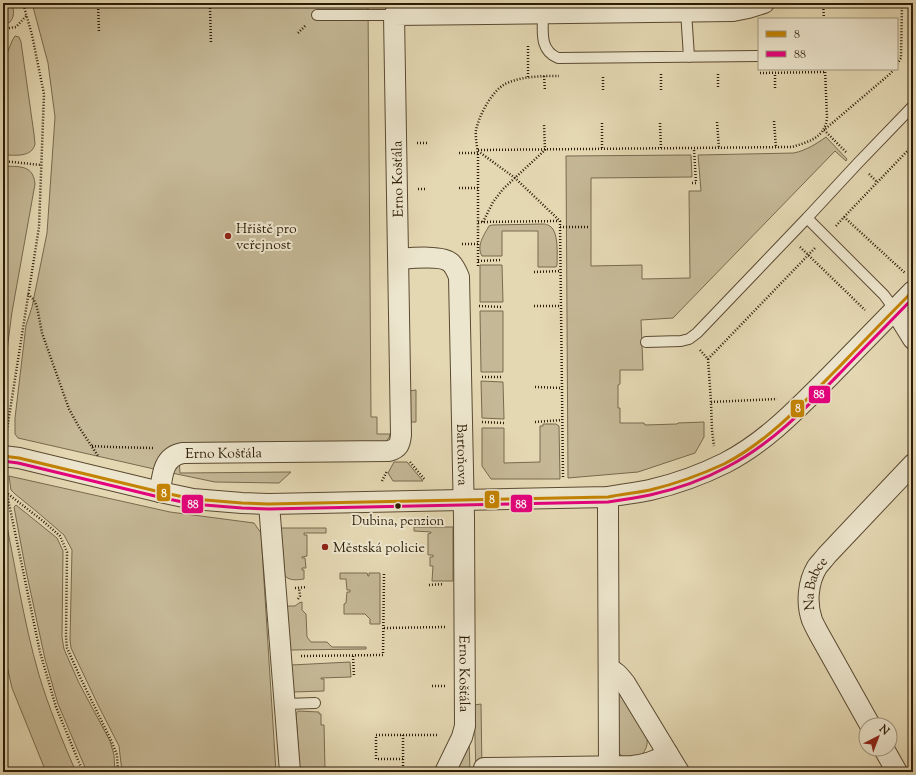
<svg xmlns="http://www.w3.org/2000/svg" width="916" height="775" viewBox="0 0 916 775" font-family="'Sorts Mill Goudy',serif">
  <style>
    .green { fill: #c5b896; stroke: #786a4e }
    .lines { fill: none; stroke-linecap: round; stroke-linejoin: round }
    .service-casing { stroke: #5a4a31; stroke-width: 12 }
    .minor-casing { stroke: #5a4a31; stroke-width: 22 }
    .path { stroke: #2c1b06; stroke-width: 2.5; stroke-dasharray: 1 2; stroke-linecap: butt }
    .service { stroke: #ede6ce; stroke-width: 10 }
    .minor { stroke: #ede6ce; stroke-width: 20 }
    .bus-1-casing { stroke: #ede6ce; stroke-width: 6 }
    .bus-2-casing { stroke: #ede6ce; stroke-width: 6 }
    .bus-1 { stroke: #c48302; stroke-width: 3 }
    .bus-2 { stroke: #e5007d; stroke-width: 3 }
    .poi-dot { fill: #8f2418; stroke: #ede6ce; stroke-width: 1.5 }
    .bus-dot { fill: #2c1b06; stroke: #ede6ce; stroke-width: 1.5 }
    .labels { text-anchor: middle; stroke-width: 4; stroke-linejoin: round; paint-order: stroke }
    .bus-label { font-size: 13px; fill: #2c1b06; stroke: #ede6ce }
    .street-label { font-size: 14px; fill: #2c1b06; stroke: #ede6ce }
    .poi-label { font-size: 14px; fill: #2c1b06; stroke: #ede6ce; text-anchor: start }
    .line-badge { stroke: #ede6ce; stroke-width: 1.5 }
    .badge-label { font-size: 11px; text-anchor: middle; font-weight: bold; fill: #fff }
  </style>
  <rect width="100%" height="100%" fill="#e4d8b3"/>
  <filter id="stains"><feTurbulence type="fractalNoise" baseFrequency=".005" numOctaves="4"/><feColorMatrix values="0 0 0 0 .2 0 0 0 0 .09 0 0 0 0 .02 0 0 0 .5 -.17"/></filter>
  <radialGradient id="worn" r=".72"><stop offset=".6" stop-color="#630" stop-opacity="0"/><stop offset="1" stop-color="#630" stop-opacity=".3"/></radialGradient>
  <path class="green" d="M3 3H12C14 11 15 17 9 23L6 22 3 19Z
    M32 3H368L371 417H377V434H390L389 438 384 443 177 447 154 469 18 438 15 434V418L26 325 32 307 47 233 55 117 48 63Z
    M15 36 19 37 21 42 34 134C34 137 35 141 35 144 32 158 14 155 3 155V64L12 41Z
    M826 137 847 159 846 161 835 151 673 318 641 320 643 370H620V384L618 385V408H620V423H644L645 425 677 424 678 423 704 422V437L695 453 638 472 568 478 566 156 691 155 692 177 591 178V266L642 265V279L690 278 689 191H701L698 155 794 153C807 150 816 144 826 137Z
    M3 166C19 167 33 164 35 184L12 312 3 381Z
    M544 224C544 224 549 225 550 226 559 232 557 255 557 265L556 267H538V231H502V256H482C476 246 484 235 489 226L492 225Z
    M480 265H502L503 302H480Z
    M480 311H503V372H481Z
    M481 381 503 382 504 419 482 418Z
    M416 390V422H409V391Z
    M543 424H556L559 426 560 479H491L482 466V428H504V463L540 462V426H543Z
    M179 459 180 473 291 472 279 483 215 482 167 472Z
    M394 462H407L423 481H393L388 473Z
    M9 476 170 512 254 523 261 533 276 772H122L119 746 99 707 71 648 70 640 72 550 64 535 36 511 15 494 11 490Z
    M16 505 57 538 63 551 62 637 64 649 79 683 110 741 114 755 115 772H87L58 704 45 659 25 566 14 507Z
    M3 507C15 563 23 620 39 675 49 708 62 740 76 772H46L12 688 3 648Z
    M414 527H453V581H432L433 566H430V557H433V555H428V534L431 533V532L414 531Z
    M281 528H326V533H304V535H307V556L302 557V558H305L306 568H302V570H304V579C297 580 290 581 285 576Z
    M340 573H367L368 576H369V573H380V624H370V619L365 614H344V604L346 603 347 592H350V590H347L346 579H340Z
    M302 602V610L306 614 307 637 311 642H327L332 647H366V649L290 650 287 606H295L299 603Z
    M350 662 351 677 321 678V679H324V691L294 692 291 665Z
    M617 689 647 737C648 745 646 750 641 756L623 757 617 751Z
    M481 704 482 772H476L474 705Z
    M298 711 319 712V714H321V725H324L325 769H323L322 772H300L296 714Z
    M469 737 470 772H453Z"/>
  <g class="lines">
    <g class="service-casing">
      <path id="service" d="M686 11 689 57
        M543 14C543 31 539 50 558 58L759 56
        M317 15H394
        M807 218 858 163 913 106
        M646 342 681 341 689 339 697 333 807 218 884 295 895 310
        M285 704 315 703"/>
    </g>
    <g class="minor-casing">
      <g id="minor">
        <path id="s1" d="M399 259C411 258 443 255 451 263 455 267 457 272 459 277L464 518 465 726 462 737 445 772"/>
        <path d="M895 310 913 339"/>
        <path d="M3 456 19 458 160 492 193 499 242 503 269 504 608 497C622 494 637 493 650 490 676 484 701 475 725 463 766 442 798 408 830 376 857 348 885 320 913 291"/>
        <path id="s2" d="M160 492C162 476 163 456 183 453L389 451C399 448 400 444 401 435L394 15 733 11 748 8 764 3"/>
        <path d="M608 497V514L609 766"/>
        <path d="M269 504 290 772"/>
        <path d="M609 669C617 672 620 677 625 683L679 772"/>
        <path id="s3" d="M870 725 819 634C817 630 814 625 812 620 806 603 808 582 817 567 820 563 824 559 827 555L913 464"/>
        <path d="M884 749 897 772"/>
        <path d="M484 768 632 766C646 765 656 761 668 754"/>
      </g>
    </g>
    <path class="path" d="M98 3 99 33
      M823 3 824 19
      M210 8 211 43
      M3 29 16 27 27 15
      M298 33 306 25
      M528 46V77
      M897 64 901 58 902 3
      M760 73 825 72
      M661 74V90
      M718 74V89
      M544 76 545 91
      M775 88V73
      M603 90V75
      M774 121 776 148
      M717 122 719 149
      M602 123V149
      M660 123 661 148
      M417 143H427
      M478 150 792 147C808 142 825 138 827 118L825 69
      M478 151 515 178 560 221 563 478
      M846 152 824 130 891 73 894 69
      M459 153H478
      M3 161 41 165
      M869 174 877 182
      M692 183H696L694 149
      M459 188H478
      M418 189H427
      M844 217 913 145
      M478 222 559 221
      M483 222 493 202 503 189 545 150 544 124
      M836 226 844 217 905 273
      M560 227H588
      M462 244H478C478 216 478 187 478 158 478 149 475 139 476 130 479 116 491 92 505 84 522 76 541 76 559 76
      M478 244V267
      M800 247 865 310
      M478 261 502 260
      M909 270 913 266
      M534 272 560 271
      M28 294 34 300 37 307 42 333 69 409 79 427 98 456
      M479 306 503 307
      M534 306H561
      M700 350 708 359 711 402 712 430 714 446
      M708 359 815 248
      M482 377H503
      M535 387 562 388
      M711 402 777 399
      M482 422 504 423
      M535 422 562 420
      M3 431H7
      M6 436 39 227 44 94 32 35 23 3
      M92 446 111 447 153 448
      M410 462 425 480
      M5 478 7 494 40 652 56 707 83 772
      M382 481 387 471
      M8 494 43 521 60 536 67 552 66 637 67 648 81 679 111 740 117 755 118 772
      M429 585 444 584
      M295 588 307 587
      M298 599 300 596 299 588
      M384 628 445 627
      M301 656 383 655 384 574
      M353 656 354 677
      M432 686H445
      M403 735V772
      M403 759H376V735H439"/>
    <use href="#service" class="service"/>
    <use href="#minor" class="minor"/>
    <g class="bus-1-casing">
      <path id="bus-1" d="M3 456 19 458 160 492 193 499 242 503 269 504 608 497C622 494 636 493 650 490 675 484 700 475 724 464 769 441 804 402 839 367 864 341 888 316 913 291"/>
    </g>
    <g class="bus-2-casing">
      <path id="bus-2" d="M3 461 18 463 159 497 192 504 242 508 269 509 608 502C622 500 636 498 650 495 677 489 703 480 727 467 772 444 808 406 843 370 866 346 890 322 913 298"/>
    </g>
    <use href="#bus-1" class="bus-1"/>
    <use href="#bus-2" class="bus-2"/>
  </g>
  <g class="poi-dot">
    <circle cx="228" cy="236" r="4"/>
    <circle cx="325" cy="547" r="4"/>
  </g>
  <circle class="bus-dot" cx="398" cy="506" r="3.5"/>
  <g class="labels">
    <g class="bus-label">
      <text x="398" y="525">Dubina, penzion</text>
    </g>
    <g class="street-label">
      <text transform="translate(397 179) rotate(-91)" y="5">Erno Košťála</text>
      <text dy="5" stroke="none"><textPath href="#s2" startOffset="90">Erno Košťála</textPath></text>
      <text dy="5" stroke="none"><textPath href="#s1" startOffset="247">Bartoňova</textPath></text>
      <text dy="5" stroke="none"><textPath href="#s3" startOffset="158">Na Babce</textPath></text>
      <text dy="5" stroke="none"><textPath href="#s1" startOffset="466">Erno Košťála</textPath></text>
    </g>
    <g class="poi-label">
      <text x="236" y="233">Hřiště pro<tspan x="236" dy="16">veřejnost</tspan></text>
      <text x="333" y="552">Městská policie</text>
    </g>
  </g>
  <g class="line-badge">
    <rect x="808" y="385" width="23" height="19" rx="4" fill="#e5007d"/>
    <rect x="790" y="399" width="15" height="19" rx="4" fill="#c48302"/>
    <rect x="156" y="483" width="15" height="19" rx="4" fill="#c48302"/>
    <rect x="484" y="490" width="16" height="19" rx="4" fill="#c48302"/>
    <rect x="510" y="494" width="23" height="19" rx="4" fill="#e5007d"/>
    <rect x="181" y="494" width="23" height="20" rx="4" fill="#e5007d"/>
  </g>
  <g class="badge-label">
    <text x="819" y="398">88</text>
    <text x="798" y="412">8</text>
    <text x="164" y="497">8</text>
    <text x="492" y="503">8</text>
    <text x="521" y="508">88</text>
    <text x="193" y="508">88</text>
  </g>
  <rect width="916" height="775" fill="none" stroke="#e4d8b3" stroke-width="16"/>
  <rect x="4" y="4" width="908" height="767" fill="none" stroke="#2c1b06" stroke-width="2"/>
  <rect x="8" y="8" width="900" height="759" fill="none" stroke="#2c1b06"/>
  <rect x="758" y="18" width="140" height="52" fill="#ede6ce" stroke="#a0957e"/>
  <rect x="766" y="31" width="20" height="6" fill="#c48302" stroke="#a0957e"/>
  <text x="794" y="38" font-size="12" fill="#2c1b06">8</text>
  <rect x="766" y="51" width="20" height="6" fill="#e5007d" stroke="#a0957e"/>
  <text x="794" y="58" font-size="12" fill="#2c1b06">88</text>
  <g transform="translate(878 737) rotate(42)"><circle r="19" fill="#ede6ce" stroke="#a0957e"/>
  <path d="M0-3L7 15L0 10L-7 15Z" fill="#8f2418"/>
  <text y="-6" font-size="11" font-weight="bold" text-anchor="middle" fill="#2c1b06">N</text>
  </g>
  <rect width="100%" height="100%" filter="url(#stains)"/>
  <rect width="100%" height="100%" fill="url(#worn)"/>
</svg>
